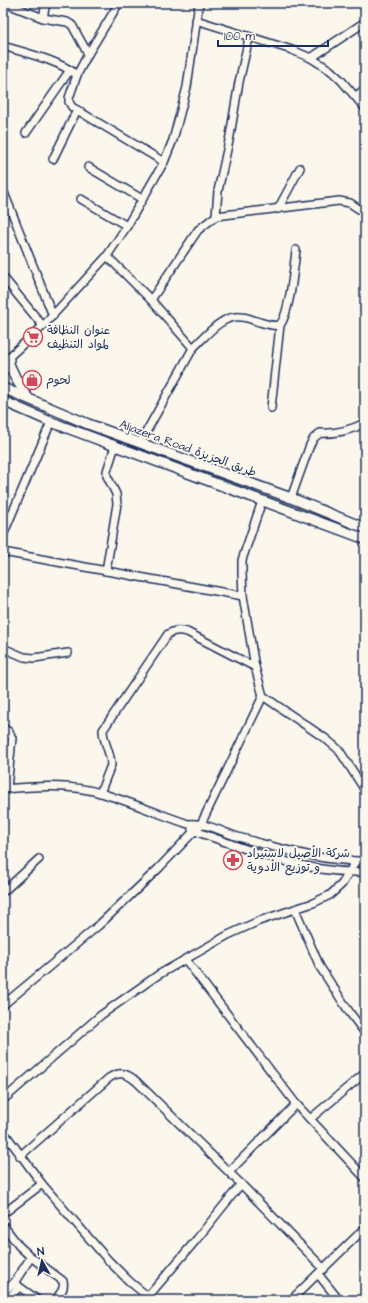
<svg xmlns="http://www.w3.org/2000/svg" width="368" height="1303" font-family="'Architects Daughter','Playpen Sans Arabic',sans-serif">
<style>
.lines{fill:none;stroke-linecap:round;stroke-linejoin:round}
.minor-casing{stroke:#1b2f5e;stroke-width:10}
.major-casing{stroke:#1b2f5e;stroke-width:12}
.minor{stroke:#fbf7ec;stroke-width:7}
.major{stroke:#fbf7ec;stroke-width:9}
.labels{text-anchor:middle;stroke-width:4;stroke-linejoin:round;paint-order:stroke}
.poi-label{font-size:12px;fill:#1b2f5e;stroke:#fbf7ec;text-anchor:start}
.street-label{font-size:12px;fill:#1b2f5e;stroke:#fbf7ec}
</style>
<rect width="100%" height="100%" fill="#fbf7ec"/>
<filter id="ink" filterUnits="userSpaceOnUse"><feTurbulence type="fractalNoise" baseFrequency=".025" numOctaves="2"/><feDisplacementMap in="SourceGraphic" scale="8" xChannelSelector="R" yChannelSelector="G"/><feConvolveMatrix kernelMatrix="1 2 1 2 8 2 1 2 1" color-interpolation-filters="sRGB"/></filter>
<g filter="url(#ink)">
<g class="lines">
<g class="minor-casing">
<g id="minor">
<path d="M 5,3 L 43,18 L 67,22 L 72,25 L 88,54"/>
<path d="M 43,18 L 46,3"/>
<path d="M 196,20 L 292,50 L 311,58 L 330,70 L 341,80 L 365,108"/>
<path d="M 3,46 C 26,53 58,60 77,75 L 69,98 L 69,102 L 72,107 L 164,162"/>
<path d="M 311,58 L 365,22"/>
<path d="M 77,75 L 88,54 L 119,3"/>
<path d="M 356,96 L 365,89"/>
<path d="M 26,133 L 70,70"/>
<path d="M 53,159 L 77,110"/>
<path d="M 88,167 L 142,199"/>
<path d="M 3,190 L 53,316"/>
<path d="M 81,199 L 127,226"/>
<path d="M 278,209 L 300,168"/>
<path d="M 216,216 L 218,191 L 230,136 L 239,82 L 249,38"/>
<path d="M 107,256 L 151,300 L 193,348 L 140,443"/>
<path d="M 3,277 L 43,326"/>
<path d="M 151,300 L 198,230 L 216,216 L 339,201 L 350,203 L 365,213"/>
<path d="M 193,348 C 205,337 222,314 241,317 C 246,317 251,319 256,321 C 264,323 272,327 280,325"/>
<path d="M 3,361 L 10,356 L 43,326 L 107,256 L 127,226 L 164,162 L 173,140 L 187,87 L 199,3"/>
<path d="M 3,372 L 9,364 L 10,360"/>
<path d="M 271,408 L 280,325 C 290,312 294,268 296,250"/>
<path d="M 291,498 L 310,445 L 314,438 L 320,433 C 336,434 351,430 365,423"/>
<path d="M 262,501 L 242,560 L 242,573 L 243,596 L 255,667 L 263,696 L 326,739 L 339,750 L 365,790"/>
<path d="M 3,535 L 51,422"/>
<path d="M 3,552 L 243,596"/>
<path d="M 106,571 L 117,504 L 116,494 L 107,476 L 107,471 L 115,446"/>
<path d="M 3,648 L 24,657 L 34,658 L 68,653"/>
<path d="M 3,728 L 9,732 L 12,738 L 7,789"/>
<path d="M 3,789 C 35,786 70,784 101,793 C 130,802 159,814 188,824 C 205,822 222,832 238,837 C 279,848 322,862 365,861"/>
<path d="M 100,793 L 111,765 C 111,753 103,742 103,730 L 168,634 C 175,630 179,630 187,632 L 255,667"/>
<path d="M 192,829 L 195,831 C 247,850 309,874 365,872"/>
<path d="M 3,892 L 39,859"/>
<path d="M 295,909 L 320,967 L 350,1013 L 365,1033"/>
<path d="M 185,959 L 296,1104 L 365,1178"/>
<path d="M 3,1005 L 99,925 L 158,869 L 201,824 L 263,696"/>
<path d="M 3,1100 L 101,1015 L 158,975 L 228,935 L 259,921 L 313,903 L 330,895 L 342,884 L 355,862"/>
<path d="M 310,1119 L 365,1073"/>
<path d="M 3,1131 L 42,1184 L 108,1260 L 129,1281 L 152,1300"/>
<path d="M 20,1156 L 109,1078 C 120,1071 127,1073 137,1082 L 241,1184 L 324,1269"/>
<path d="M 229,1172 L 296,1104"/>
<path d="M 3,1212 L 8,1210 L 42,1184"/>
<path d="M 3,1225 L 19,1246 L 31,1257 L 63,1281 C 65,1289 60,1294 55,1300"/>
<path d="M 318,1274 L 339,1300"/>
<path d="M 14,1283 L 38,1300"/>
<path d="M 3,1292 L 14,1283 L 31,1257"/>
<path d="M 7,1300 L 19,1287"/>
<path d="M 145,1300 L 197,1239 L 241,1184"/>
<path d="M 291,1300 L 365,1228"/>
</g>
</g>
<g class="major-casing">
<g id="major">
<path d="M 9,364 L 16,379 L 28,398"/>
<path d="M 3,388 L 88,424 L 291,498 L 365,528"/>
<path d="M 3,401 L 51,422 L 365,539"/>
</g>
</g>
<use href="#minor" class="minor"/>
<use href="#major" class="major"/>
</g>
</g>
<defs>
<g id="supermarket-ring" transform="scale(1)"><circle r="9.5" fill="#fbf7ec" stroke="#d1495b" stroke-width="1.5"/><path d="M-6-5.5h2.5l.6 2H6L4.5 2H-2.5L-4.4-4H-6ZM-1.5 3.2a1.3 1.3 0 1 0 .1 0ZM3 3.2a1.3 1.3 0 1 0 .1 0Z" fill="#d1495b"/></g>
<g id="shop-ring" transform="scale(1)"><circle r="9.5" fill="#fbf7ec" stroke="#d1495b" stroke-width="1.5"/><path d="M-5-2.5h2.3a2.7 3.5 0 0 1 5.4 0H5L5.5 6h-11ZM-1.5-2.5h3a1.5 2.3 0 0 0-3 0Z" fill="#d1495b"/></g>
<g id="pharmacy-ring" transform="scale(1)"><circle r="9.5" fill="#fbf7ec" stroke="#d1495b" stroke-width="1.5"/><path d="M-2-6h4v4h4v4h-4v4h-4v-4h-4v-4h4Z" fill="#d1495b"/></g>
</defs>
<g fill-rule="evenodd">
<use href="#supermarket-ring" x="33" y="337"/>
<use href="#shop-ring" x="32" y="380"/>
<use href="#pharmacy-ring" x="233" y="860"/>
</g>
<g class="labels">
<g class="poi-label">
<text x="47" y="334">عنوان النظافة<tspan x="47" dy="14">لمواد التنظيف</tspan></text>
<text x="46" y="384">لحوم</text>
<text x="247" y="857">شركة الأصيل لاستيراد<tspan x="247" dy="14">و توزيع الأدوية</tspan></text>
</g>
<g class="street-label">
<text transform="translate(188 448) rotate(20)" y="4">Aljazera Road طريق الجزيزة</text>
</g>
</g>
<rect width="368" height="1303" fill="none" stroke="#fbf7ec" stroke-width="16"/>
<rect x="8" y="8" width="352" height="1287" fill="none" stroke="#1b2f5e" stroke-width="1.5" filter="url(#ink)"/>
<g transform="translate(42 1261) rotate(352)" stroke="#fbf7ec" stroke-width="3" paint-order="stroke">
<path d="M0-3L7 15L0 10L-7 15Z" fill="#1b2f5e"/>
<text y="-6" font-size="11" font-weight="bold" text-anchor="middle" fill="#1b2f5e">N</text>
</g>
<path d="M218 40v6h110v-6" fill="none" stroke="#1b2f5e" stroke-width="2"/>
<text x="224" y="40" font-size="12" fill="#1b2f5e" stroke="#fbf7ec" stroke-width="3" paint-order="stroke">100 m</text>
</svg>
